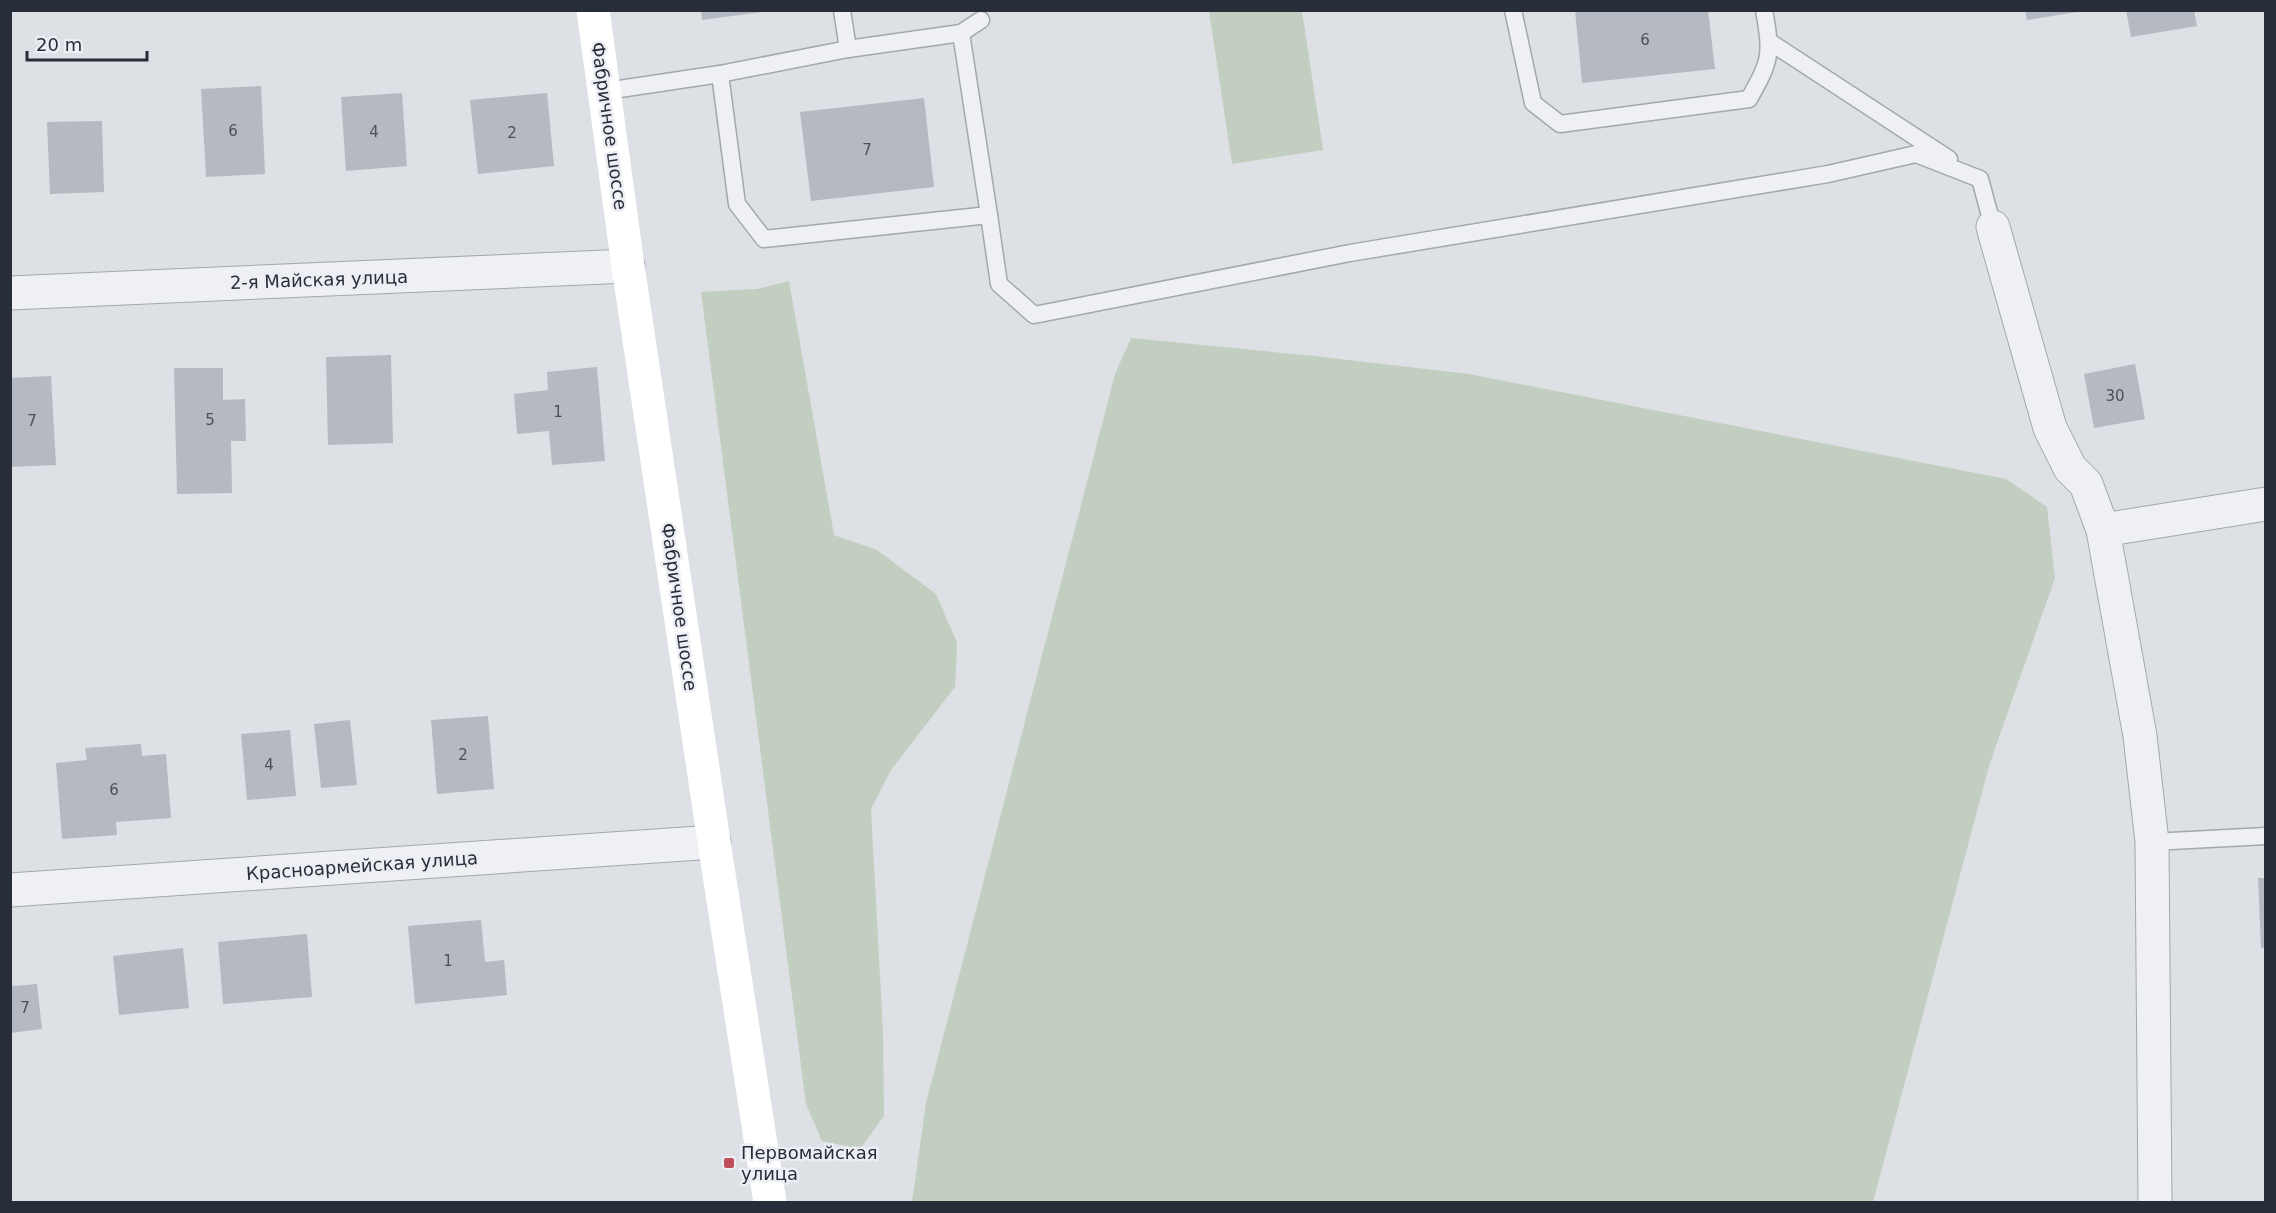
<svg xmlns="http://www.w3.org/2000/svg" width="2276" height="1213" font-family="'DejaVu Sans',sans-serif">
<style>
.green{fill:#c2cebf}
.building{fill:#b5b9c1}
.lines{fill:none;stroke-linecap:round;stroke-linejoin:round}
.lane-casing{stroke:#a3a7ae;stroke-width:19}
.street-casing{stroke:#a3a7ae;stroke-width:35}
.lane{stroke:#eff0f4;stroke-width:16}
.street{stroke:#eff0f4;stroke-width:33}
.secondary{stroke:#fff;stroke-width:33}
.poi-dot{fill:#bd4e5c;stroke:#eceef3;stroke-width:2}
.labels{text-anchor:middle;stroke-width:5;stroke-linejoin:round;paint-order:stroke}
.number-label{font-size:15px;fill:#4b515b}
.street-label{font-size:18px;fill:#282e39;stroke:#eceef3}
.poi-label{font-size:18px;fill:#282e39;stroke:#eceef3;text-anchor:start}
</style>
<rect width="100%" height="100%" fill="#dde0e5"/>
<g class="green">
<path d="M 1209,11 L 1302,11 L 1323,150 L 1232,164 Z"/>
<path d="M 789,281 L 834,535 L 877,550 L 936,594 L 957,643 L 955,687 L 891,770 L 871,809 L 883,1032 L 884,1116 L 860,1149 L 822,1141 L 806,1104 L 701,292 L 757,289 Z"/>
<path d="M 1131,338 L 1314,356 L 1469,374 L 2006,479 L 2047,507 L 2055,578 L 1989,766 L 1873,1202 L 912,1202 L 926,1103 L 1115,374 Z"/>
</g>
<g class="building">
<path d="M 701,10 L 762,10 L 762,12 L 702,20 Z"/>
<path d="M 1575,10 L 1708,10 L 1715,69 L 1582,83 Z"/>
<path d="M 2025,10 L 2077,10 L 2077,12 L 2027,20 Z"/>
<path d="M 2126,10 L 2194,10 L 2197,26 L 2131,37 Z"/>
<path d="M 261,86 L 265,174 L 206,177 L 201,89 Z"/>
<path d="M 402,93 L 407,166 L 346,171 L 341,97 Z"/>
<path d="M 547,93 L 554,166 L 478,174 L 470,100 Z"/>
<path d="M 924,98 L 934,187 L 811,201 L 800,112 Z"/>
<path d="M 102,121 L 104,192 L 50,194 L 47,122 Z"/>
<path d="M 391,355 L 393,443 L 328,445 L 326,357 Z"/>
<path d="M 2135,364 L 2145,419 L 2094,428 L 2084,374 Z"/>
<path d="M 597,367 L 605,461 L 552,465 L 549,431 L 517,434 L 514,394 L 548,390 L 547,372 Z"/>
<path d="M 174,368 L 223,368 L 223,400 L 245,399 L 246,441 L 231,441 L 232,493 L 177,494 Z"/>
<path d="M 51,376 L 56,465 L 10,467 L 10,378 Z"/>
<path d="M 488,716 L 494,789 L 437,794 L 431,720 Z"/>
<path d="M 350,720 L 357,785 L 321,788 L 314,724 Z"/>
<path d="M 290,730 L 296,796 L 247,800 L 241,734 Z"/>
<path d="M 141,744 L 142,756 L 166,754 L 171,818 L 116,822 L 117,835 L 62,839 L 56,763 L 87,760 L 85,748 Z"/>
<path d="M 2258,878 L 2266,878 L 2266,948 L 2261,948 Z"/>
<path d="M 481,920 L 485,962 L 504,960 L 507,995 L 415,1004 L 408,926 Z"/>
<path d="M 307,934 L 312,997 L 223,1004 L 218,942 Z"/>
<path d="M 183,948 L 189,1008 L 119,1015 L 113,956 Z"/>
<path d="M 10,980 L 13,986 L 37,984 L 42,1029 L 10,1033 Z"/>
</g>
<g class="lines">
<g class="lane-casing">
<g id="lane">
<path d="M 842,10 L 848,49 L 961,33 L 981,20"/>
<path d="M 1513,10 L 1533,103 L 1560,124 L 1749,99 C 1771,60 1772,55 1764,10"/>
<path d="M 961,33 L 989,215"/>
<path d="M 1770,42 L 1949,159"/>
<path d="M 720,74 L 737,204 L 764,239 L 989,215 L 999,284 L 1034,315 L 1350,253 L 1828,174 L 1916,154 L 1980,179 L 1993,227"/>
<path d="M 606,91 L 720,74 L 848,49"/>
<path d="M 2152,842 L 2266,836"/>
</g>
</g>
<g class="street-casing">
<g id="street">
<path d="M 1993,227 L 2050,428 L 2070,468 L 2086,484 L 2103,530 L 2140,736 L 2152,842 L 2155,1202"/>
<path d="M 10,293 L 628,266"/>
<path d="M 2103,530 L 2266,504"/>
<path d="M 10,890 L 714,842"/>
</g>
</g>
<use href="#lane" class="lane"/>
<use href="#street" class="street"/>
<path class="secondary" d="M 593,10 L 628,266 L 714,842 L 770,1202"/>
</g>
<rect class="poi-dot" x="723" y="1157" width="12" height="12" rx="3"/>
<g class="labels">
<g class="number-label">
<text x="1645" y="45">6</text>
<text x="233" y="136">6</text>
<text x="374" y="137">4</text>
<text x="512" y="138">2</text>
<text x="867" y="155">7</text>
<text x="2115" y="401">30</text>
<text x="558" y="417">1</text>
<text x="210" y="425">5</text>
<text x="32" y="426">7</text>
<text x="463" y="760">2</text>
<text x="269" y="770">4</text>
<text x="114" y="795">6</text>
<text x="448" y="966">1</text>
<text x="25" y="1013">7</text>
</g>
<g class="street-label">
<text transform="translate(609 126) rotate(82)" y="6">Фабричное шоссе</text>
<text transform="translate(319 280) rotate(-2)" y="6">2-я Майская улица</text>
<text transform="translate(679 607) rotate(82)" y="6">Фабричное шоссе</text>
<text transform="translate(362 866) rotate(-4)" y="6">Красноармейская улица</text>
</g>
<g class="poi-label">
<text x="741" y="1159">Первомайская<tspan x="741" dy="21">улица</tspan></text>
</g>
</g>
<rect width="2276" height="1213" fill="none" stroke="#282e39" stroke-width="24"/>
<path d="M27 51v9h120v-9" fill="none" stroke="#282e39" stroke-width="3"/>
<text x="36" y="51" font-size="18" fill="#282e39" stroke="#eceef3" stroke-width="4.5" paint-order="stroke">20 m</text>
</svg>
